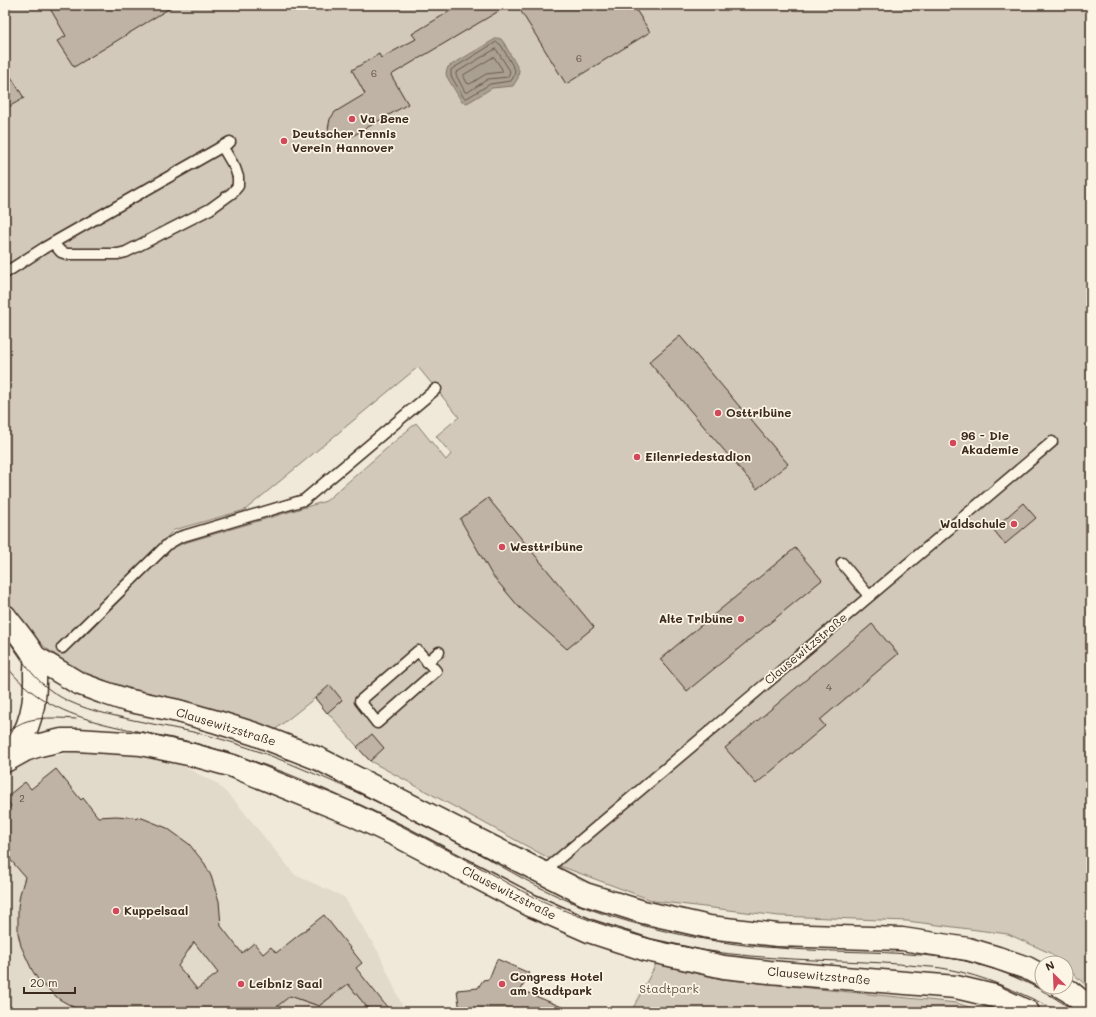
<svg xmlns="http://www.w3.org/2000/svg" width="1096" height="1017" font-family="Mali,sans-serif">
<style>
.built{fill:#e1d9c9}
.green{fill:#d2c9ba;stroke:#867a6c;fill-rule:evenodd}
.water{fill:#aaa091;stroke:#7e7163}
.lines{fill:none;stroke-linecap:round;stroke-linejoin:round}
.shore{stroke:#67594c;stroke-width:1}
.building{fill:#beb3a4;stroke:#3b2a1e;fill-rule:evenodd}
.service-casing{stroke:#3b2a1e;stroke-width:13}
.tertiary-casing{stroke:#3b2a1e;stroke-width:25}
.service{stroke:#fcf5e5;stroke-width:10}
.tertiary{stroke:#fcf5e5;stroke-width:22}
.tram{stroke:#3b2a1e;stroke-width:1}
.poi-dot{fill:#d1495b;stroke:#fcf5e5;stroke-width:1.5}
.labels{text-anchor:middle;stroke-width:3.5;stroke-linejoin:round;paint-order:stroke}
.number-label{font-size:10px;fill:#5c4c40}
.poi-label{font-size:12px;font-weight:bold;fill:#3b2a1e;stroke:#fcf5e5;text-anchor:start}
.street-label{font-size:12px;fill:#3b2a1e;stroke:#fcf5e5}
.park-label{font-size:12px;fill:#615245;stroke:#fcf5e5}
</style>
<rect width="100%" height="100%" fill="#f0e9d9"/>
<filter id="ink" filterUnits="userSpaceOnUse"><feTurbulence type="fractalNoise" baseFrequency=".025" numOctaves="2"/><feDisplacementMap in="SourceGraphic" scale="8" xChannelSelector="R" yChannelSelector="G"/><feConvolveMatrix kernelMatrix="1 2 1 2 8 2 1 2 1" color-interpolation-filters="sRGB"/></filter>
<g filter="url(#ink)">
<path class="built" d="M 81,750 L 141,754 L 167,759 L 187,768 L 216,783 L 235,801 L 295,875 L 344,897 L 379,953 L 405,1012 L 5,1012 L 5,777 L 20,764 Z"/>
<g class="green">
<path d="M 5,5 L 1091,5 L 1091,990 L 1066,967 L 1066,963 L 1061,963 L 1050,953 L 1008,934 L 907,921 L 779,916 L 654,901 L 560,866 L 545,856 L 370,761 L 315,698 L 272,732 L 81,673 L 46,648 L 32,634 L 5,599 ZM 418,367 L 459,417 L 436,436 L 451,454 L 446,460 L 416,423 L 326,501 L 184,543 L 171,549 L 77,643 L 67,637 L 174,530 L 245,510 Z"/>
<path d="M 656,964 L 721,979 L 957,1003 L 984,1012 L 631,1012 Z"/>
<path d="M 343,978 L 371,1012 L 270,1012 L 292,993 L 296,998 L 319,1006 L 338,991 Z"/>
</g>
<path class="water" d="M 497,38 L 501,39 L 504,43 L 519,70 L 518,78 L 513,86 L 492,88 L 469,102 L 466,103 L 462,102 L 447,77 L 446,73 L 448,67 Z"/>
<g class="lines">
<g class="shore">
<path d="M 497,42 L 501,45 L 515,70 L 514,76 L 511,81 L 490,84 L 467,98 L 464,98 L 451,76 L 451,70 Z"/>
<path d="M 496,49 L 510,71 L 508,77 L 488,79 L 468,92 L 465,92 L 456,75 L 456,73 Z"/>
<path d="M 494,57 L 502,69 L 502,72 L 486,74 L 470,84 L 467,83 L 464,77 L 464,75 Z"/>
</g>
</g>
<g class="building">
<path d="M 48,5 L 175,5 L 74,67 L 57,41 L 66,36 Z"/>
<path d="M 460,5 L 509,5 L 391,75 L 408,104 L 349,138 L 339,138 L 332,135 L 328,129 L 330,119 L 335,112 L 365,94 L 352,70 L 379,54 L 381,58 L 416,39 L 412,34 Z"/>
<path d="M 517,5 L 633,5 L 650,32 L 566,84 Z"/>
<path d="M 5,67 L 24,98 L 5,109 Z"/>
<path d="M 680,336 L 788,464 L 757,489 L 649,362 Z"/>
<path d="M 488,498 L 594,627 L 567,649 L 519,607 L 492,575 L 460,519 Z"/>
<path d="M 1023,503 L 1036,518 L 1005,544 L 993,529 Z"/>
<path d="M 795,548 L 822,580 L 687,691 L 660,659 Z"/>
<path d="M 872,624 L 898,654 L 820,720 L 825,726 L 756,784 L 725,748 Z"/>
<path d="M 330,685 L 342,700 L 327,713 L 315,698 Z"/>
<path d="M 372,734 L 384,748 L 370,761 L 357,747 Z"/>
<path d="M 56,769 L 81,800 L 83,798 L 98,817 L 116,816 L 142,818 L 167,828 L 189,844 L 205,864 L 211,876 L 219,901 L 221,926 L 242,953 L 254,943 L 263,954 L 271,947 L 276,953 L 324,915 L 362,963 L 356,968 L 391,1012 L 371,1012 L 348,984 L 319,1006 L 290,996 L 270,1012 L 82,1012 L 59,999 L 39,981 L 32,970 L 21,946 L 18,933 L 18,907 L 20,894 L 25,877 L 9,858 L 11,856 L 5,848 L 5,811 L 11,806 L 5,798 L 25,782 L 31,789 ZM 194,942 L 218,973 L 197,989 L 178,966 Z"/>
<path d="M 497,959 L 529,973 L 521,990 L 574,1012 L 460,1012 L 457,990 L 478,988 L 483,980 L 489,979 Z"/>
</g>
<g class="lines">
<g class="service-casing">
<g id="service">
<path d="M 53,243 L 61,252 L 67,254 L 118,254 L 126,252 L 210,209 L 232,193 L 238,186 L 238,177 L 235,168 L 222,146"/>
<path d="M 5,273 L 44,248 L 230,142"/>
<path d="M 842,563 L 869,596"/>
<path d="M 62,648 L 168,544 L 180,537 L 304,500 L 436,389"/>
<path d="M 418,651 L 436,671 L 377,723 L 360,701 Z"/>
<path d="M 427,662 L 439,652"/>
<path d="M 542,873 L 1052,442"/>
</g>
</g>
<g class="tertiary-casing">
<g id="tertiary">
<path d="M 5,616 C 13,627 28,644 34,656 C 36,660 35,669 35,674 C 36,705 29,737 5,759"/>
<path d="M 35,657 L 78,683 L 102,692 L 126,700 L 178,711 L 217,722 L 255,734 L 319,759 L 585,894 L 643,912 L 709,927 L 777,935 L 902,939 L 968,949 L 998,958 L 1027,968 L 1042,976"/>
<path d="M 5,761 L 25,750 L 40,745 L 62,740 L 77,740 L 141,744 L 193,755 L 233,766 L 354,815 L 400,837 L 530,905 L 589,931 L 647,950 L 724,967 L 769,972 L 956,987 L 994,996 L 1028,1012"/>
<path d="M 1062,987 L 1069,991 L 1091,1009"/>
</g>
</g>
<use href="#service" class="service"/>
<use href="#tertiary" class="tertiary"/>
<g class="tram">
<path d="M 5,635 C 24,663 36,685 68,701 C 81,707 94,711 107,714 C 135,721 164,726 193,732 C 230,740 268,754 303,769 C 357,791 409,817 461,844 C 495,862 528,883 564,899 C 597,913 634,924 669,932 C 705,940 742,946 779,948 C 835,953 892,950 948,958 C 991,964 1040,985 1075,1012"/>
<path d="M 5,664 C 51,728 133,726 202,745 C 291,769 374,811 455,854 C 478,866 501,880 524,892 C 567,914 615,930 662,942 C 720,956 781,959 840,961 C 867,962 893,963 919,966 C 928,967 938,967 947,969 C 985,976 1018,992 1052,1008 L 1057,1012"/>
<path d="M 5,733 C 13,728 21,722 31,720 C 45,717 61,718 76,719"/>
</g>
</g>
</g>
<g class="poi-dot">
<circle cx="352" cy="119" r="4"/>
<circle cx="284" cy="141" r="4"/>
<circle cx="718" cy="413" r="4"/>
<circle cx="953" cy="443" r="4"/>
<circle cx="637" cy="457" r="4"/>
<circle cx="1014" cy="524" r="4"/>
<circle cx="502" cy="547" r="4"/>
<circle cx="741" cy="619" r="4"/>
<circle cx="116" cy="911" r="4"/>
<circle cx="241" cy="984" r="4"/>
<circle cx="502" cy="984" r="4"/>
</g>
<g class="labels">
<g class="number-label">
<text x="579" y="62">6</text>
<text x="374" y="77">6</text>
<text x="829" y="691">4</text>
<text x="22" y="802">2</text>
</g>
<g class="poi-label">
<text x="360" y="123">Va Bene</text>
<text x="292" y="138">Deutscher Tennis<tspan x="292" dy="14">Verein Hannover</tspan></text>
<text x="726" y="417">Osttribüne</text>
<text x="961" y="440">96 - Die<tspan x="961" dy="14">Akademie</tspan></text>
<text x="645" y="461">Eilenriedestadion</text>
<text x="1006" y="528" text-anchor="end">Waldschule</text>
<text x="510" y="551">Westtribüne</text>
<text x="733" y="623" text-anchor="end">Alte Tribüne</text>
<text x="124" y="915">Kuppelsaal</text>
<text x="510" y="981">Congress Hotel<tspan x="510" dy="14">am Stadtpark</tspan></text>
<text x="249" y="988">Leibniz Saal</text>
</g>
<g class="street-label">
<text transform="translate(806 649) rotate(-40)" y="4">Clausewitzstraße</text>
<text transform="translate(226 727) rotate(17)" y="4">Clausewitzstraße</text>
<text transform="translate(509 893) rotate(27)" y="4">Clausewitzstraße</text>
<text transform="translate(819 976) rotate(5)" y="4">Clausewitzstraße</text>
</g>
<g class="park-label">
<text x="669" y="993">Stadtpark</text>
</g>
</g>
<rect width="1096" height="1017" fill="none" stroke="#fcf5e5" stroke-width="20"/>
<rect x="10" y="10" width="1076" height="997" fill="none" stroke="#3b2a1e" stroke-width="1.5" filter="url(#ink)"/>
<g transform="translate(1054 975) rotate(336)"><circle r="19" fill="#fcf5e5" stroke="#afa495"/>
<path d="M0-3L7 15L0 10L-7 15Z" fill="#d1495b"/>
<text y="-6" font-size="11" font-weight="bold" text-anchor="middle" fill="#3b2a1e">N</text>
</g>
<path d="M24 987v6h51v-6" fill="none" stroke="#3b2a1e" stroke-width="2"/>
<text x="30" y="987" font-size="12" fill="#3b2a1e" stroke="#fcf5e5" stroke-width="3" paint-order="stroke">20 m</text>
</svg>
